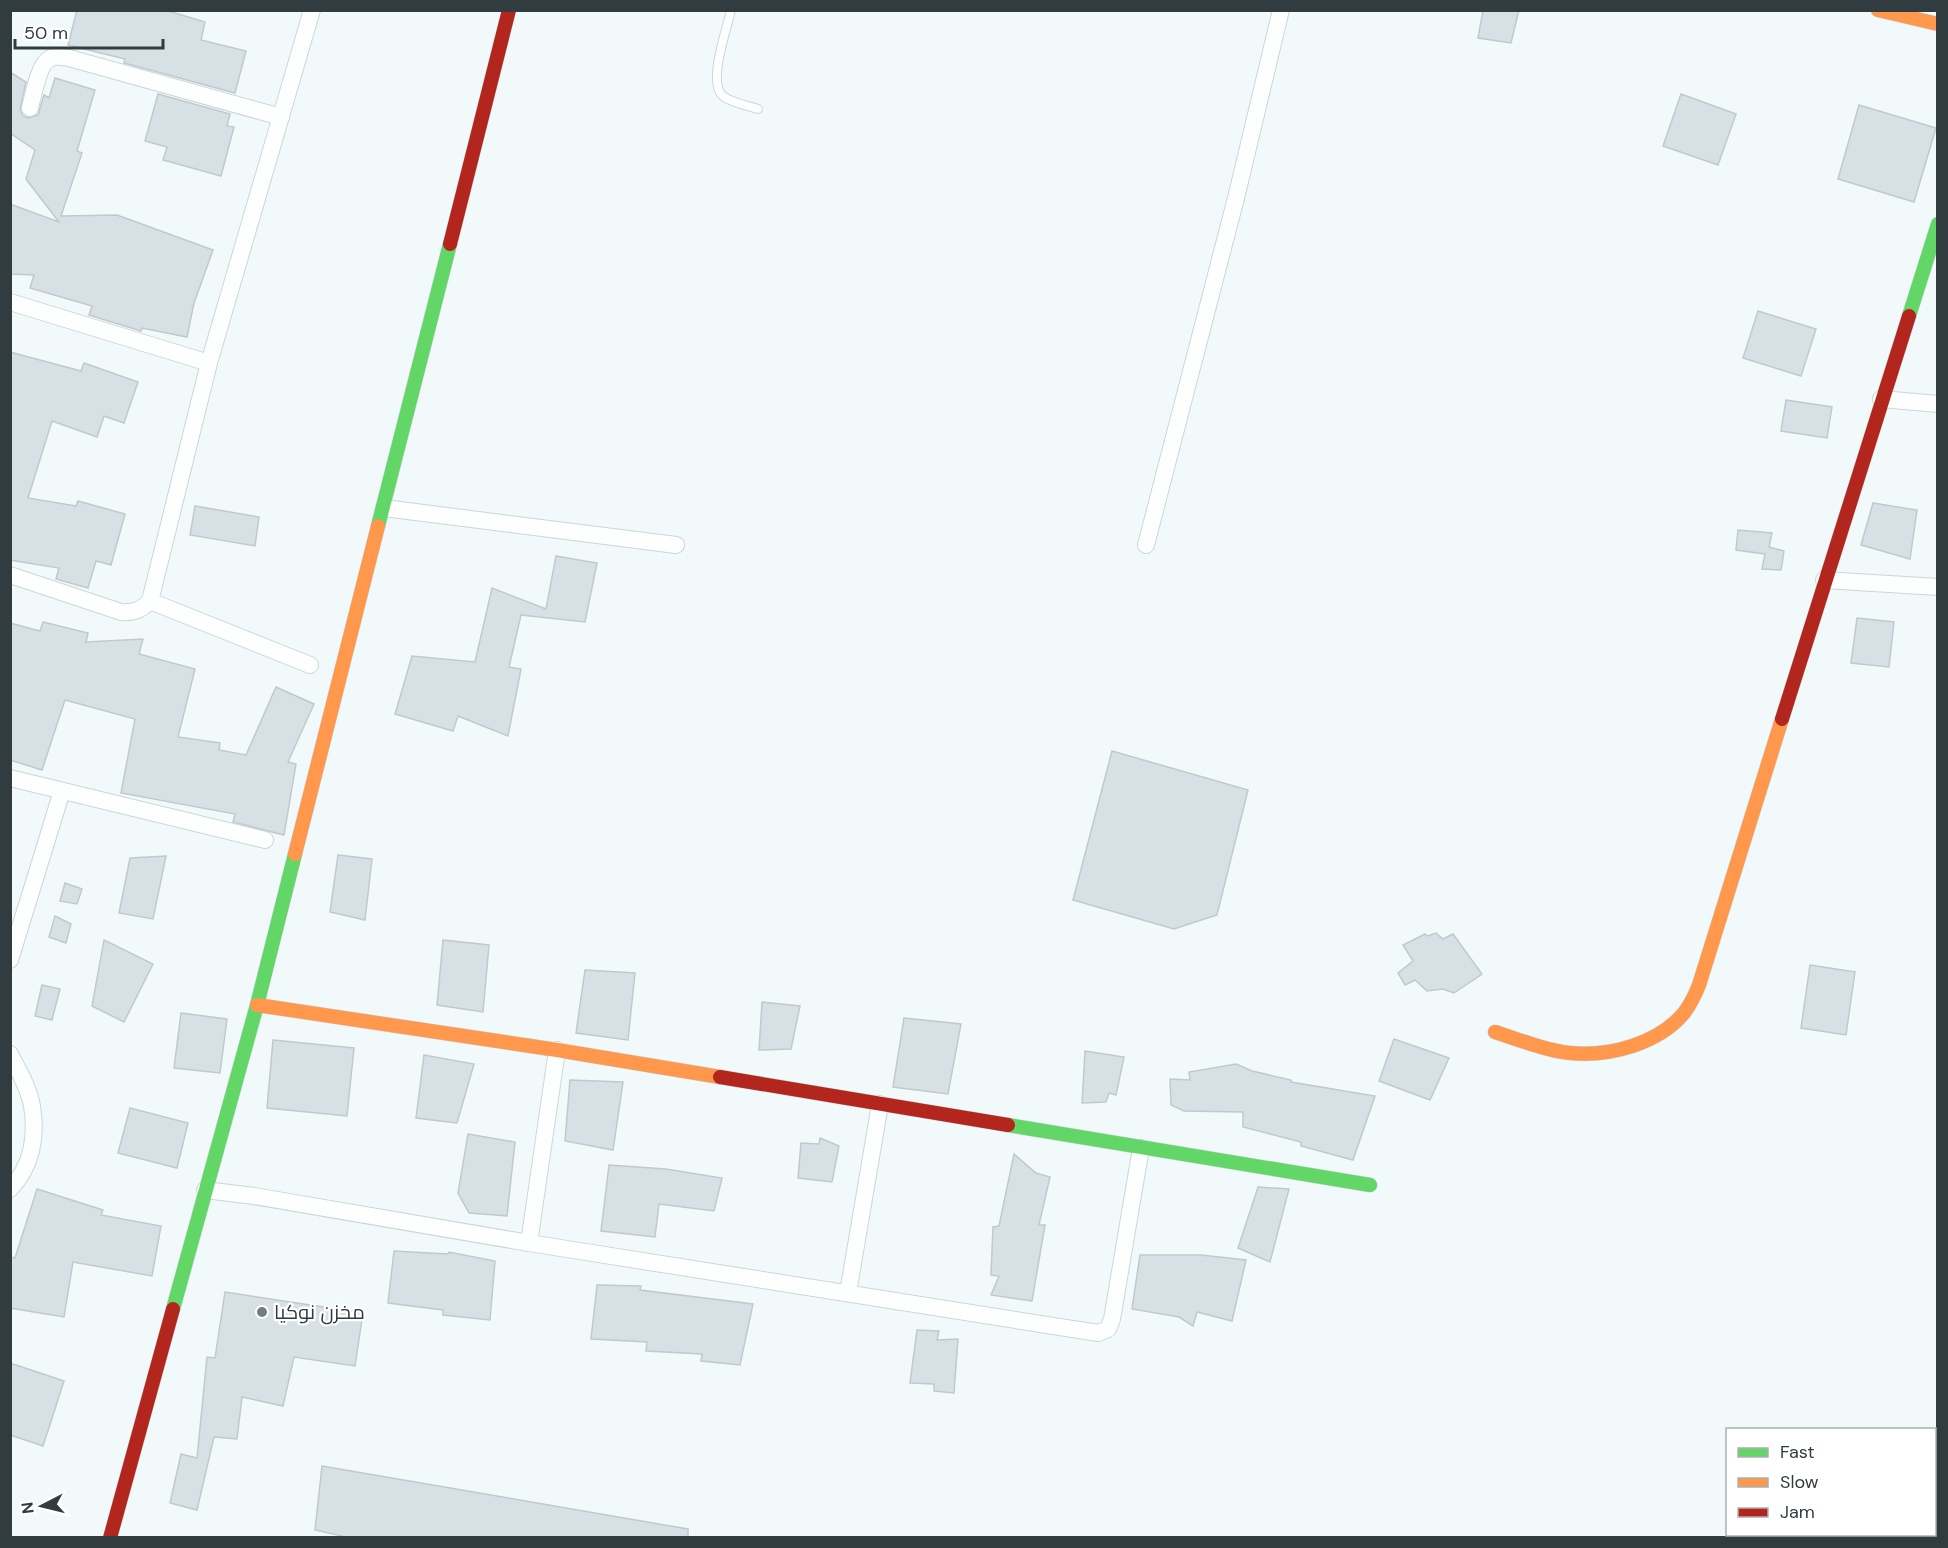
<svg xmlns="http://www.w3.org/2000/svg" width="1948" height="1548" font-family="'DM Sans',Cairo,sans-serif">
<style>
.building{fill:#d7e0e4;stroke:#c2c9cc;stroke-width:1.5}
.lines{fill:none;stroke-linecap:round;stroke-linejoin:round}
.lane-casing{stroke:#ccd6d8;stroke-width:10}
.street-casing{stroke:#ccd6d8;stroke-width:18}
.fast-casing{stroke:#ccd6d8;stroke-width:15}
.slow-casing{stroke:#ccd6d8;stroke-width:15}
.jam-casing{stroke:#ccd6d8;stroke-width:15}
.lane{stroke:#fdfefe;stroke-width:8}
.street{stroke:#fdfefe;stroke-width:16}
.fast{stroke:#63d668;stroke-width:14}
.slow{stroke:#ff974d;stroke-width:14}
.jam{stroke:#b3261e;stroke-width:14}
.poi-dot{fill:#747e81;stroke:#fff;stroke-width:2}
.labels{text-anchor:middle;stroke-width:4.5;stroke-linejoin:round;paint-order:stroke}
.poi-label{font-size:20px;fill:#303c40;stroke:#fff;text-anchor:start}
</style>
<rect width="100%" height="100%" fill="#f2f9fa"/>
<g class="building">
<path d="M 77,10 L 165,10 L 205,22 L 201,40 L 246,51 L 235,93 L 124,63 L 125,59 L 68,45 Z"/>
<path d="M 1483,10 L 1519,10 L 1511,43 L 1478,38 Z"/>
<path d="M 10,72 L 26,82 L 20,110 L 23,116 L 28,118 L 38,115 L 44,95 L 49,98 L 55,78 L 95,90 L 77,151 L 82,153 L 61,216 L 117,215 L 213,250 L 194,303 L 187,337 L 142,328 L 141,331 L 89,315 L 92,306 L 30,288 L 34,275 L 10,274 L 10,204 L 59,222 L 26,179 L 35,150 L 10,133 Z"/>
<path d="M 158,94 L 230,114 L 227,126 L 234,127 L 221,176 L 163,160 L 167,147 L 145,141 Z"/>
<path d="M 1681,94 L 1736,114 L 1718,165 L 1663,146 Z"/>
<path d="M 1859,105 L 1936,128 L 1914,202 L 1838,179 Z"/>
<path d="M 1758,311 L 1816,329 L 1801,376 L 1743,358 Z"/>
<path d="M 10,352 L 81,371 L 84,363 L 138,382 L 124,423 L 104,416 L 97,437 L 52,421 L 28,498 L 76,506 L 78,501 L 125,514 L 111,565 L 96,561 L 88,588 L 56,579 L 59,568 L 10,560 Z"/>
<path d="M 1786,400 L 1832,407 L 1827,438 L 1781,431 Z"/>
<path d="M 1873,503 L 1917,510 L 1910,559 L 1861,545 Z"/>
<path d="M 195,506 L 259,517 L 255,546 L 190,535 Z"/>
<path d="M 1738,530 L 1772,533 L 1769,547 L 1784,551 L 1781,570 L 1762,569 L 1765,554 L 1736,550 Z"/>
<path d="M 556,556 L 597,563 L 585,622 L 521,615 L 509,667 L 521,669 L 508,736 L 458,716 L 453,731 L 395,714 L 412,656 L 475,662 L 492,588 L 546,609 Z"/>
<path d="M 1857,618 L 1894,622 L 1889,667 L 1851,663 Z"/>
<path d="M 43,622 L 88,633 L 86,642 L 143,639 L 139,654 L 195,669 L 178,737 L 220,743 L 219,750 L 246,755 L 276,687 L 314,704 L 288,762 L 296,764 L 284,835 L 233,822 L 235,814 L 121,793 L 135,719 L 65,700 L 42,770 L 10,760 L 10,623 L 40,631 Z"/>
<path d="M 1112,751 L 1248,790 L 1217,915 L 1174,929 L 1073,900 Z"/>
<path d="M 338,855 L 372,859 L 365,920 L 330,912 Z"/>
<path d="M 166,856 L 153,919 L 119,913 L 130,858 Z"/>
<path d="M 65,883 L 82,889 L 77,904 L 60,901 Z"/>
<path d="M 55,916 L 71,924 L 66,943 L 49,937 Z"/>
<path d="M 1436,933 L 1443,939 L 1453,934 L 1482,974 L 1454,993 L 1443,989 L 1427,991 L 1415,980 L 1405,985 L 1398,973 L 1413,961 L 1403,945 L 1425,934 L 1427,936 Z"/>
<path d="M 104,940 L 153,964 L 124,1022 L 92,1006 Z"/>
<path d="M 443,940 L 489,945 L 483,1012 L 437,1005 Z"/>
<path d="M 1810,965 L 1855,972 L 1846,1035 L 1801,1028 Z"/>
<path d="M 585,970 L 635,973 L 628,1040 L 576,1033 Z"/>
<path d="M 42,985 L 60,989 L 52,1020 L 35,1016 Z"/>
<path d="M 762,1002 L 800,1006 L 791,1049 L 759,1050 Z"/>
<path d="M 181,1013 L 227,1019 L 220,1073 L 174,1068 Z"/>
<path d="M 904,1018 L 961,1024 L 948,1094 L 893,1087 Z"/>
<path d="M 1394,1039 L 1449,1058 L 1430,1100 L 1379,1081 Z"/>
<path d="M 273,1040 L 354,1048 L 347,1116 L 267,1108 Z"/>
<path d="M 1085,1051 L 1124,1057 L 1116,1095 L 1109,1093 L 1106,1102 L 1082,1103 Z"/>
<path d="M 424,1055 L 474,1064 L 457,1123 L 416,1118 Z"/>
<path d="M 1236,1064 L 1252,1071 L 1291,1080 L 1291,1082 L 1375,1096 L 1353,1160 L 1301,1146 L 1301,1142 L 1243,1127 L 1243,1112 L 1184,1111 L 1171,1105 L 1170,1079 L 1190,1080 L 1189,1072 Z"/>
<path d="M 570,1080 L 623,1082 L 613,1150 L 565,1141 Z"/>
<path d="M 130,1108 L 188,1123 L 177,1168 L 118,1153 Z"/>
<path d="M 468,1134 L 515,1142 L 507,1216 L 469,1213 L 458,1193 Z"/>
<path d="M 820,1138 L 839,1146 L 832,1182 L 798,1178 L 801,1143 L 819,1144 Z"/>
<path d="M 1014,1154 L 1036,1173 L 1050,1177 L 1039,1225 L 1045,1225 L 1032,1301 L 991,1295 L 999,1276 L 991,1275 L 993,1227 L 999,1226 Z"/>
<path d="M 609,1165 L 666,1169 L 722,1178 L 714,1211 L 659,1204 L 655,1237 L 601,1231 Z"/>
<path d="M 1258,1187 L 1289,1189 L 1270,1262 L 1238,1248 Z"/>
<path d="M 37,1189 L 103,1210 L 101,1215 L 161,1226 L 152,1276 L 73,1262 L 64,1317 L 10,1308 L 10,1257 L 15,1258 Z"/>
<path d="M 394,1251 L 448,1254 L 449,1252 L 495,1261 L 490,1320 L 443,1315 L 443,1310 L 388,1303 Z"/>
<path d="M 1140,1255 L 1201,1255 L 1246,1260 L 1232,1321 L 1197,1312 L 1193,1326 L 1179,1317 L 1132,1309 Z"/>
<path d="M 597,1285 L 641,1286 L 640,1290 L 753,1304 L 740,1365 L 701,1361 L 702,1354 L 646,1351 L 647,1342 L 591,1339 Z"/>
<path d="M 225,1292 L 363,1313 L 355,1366 L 294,1357 L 283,1406 L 242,1397 L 237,1439 L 214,1437 L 197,1510 L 170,1503 L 181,1454 L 197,1458 L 207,1357 L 215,1358 Z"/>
<path d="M 917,1330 L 939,1331 L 937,1340 L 958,1339 L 954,1393 L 934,1391 L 934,1384 L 910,1383 Z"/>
<path d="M 10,1363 L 64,1381 L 43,1446 L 10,1435 Z"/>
<path d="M 322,1466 L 688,1529 L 688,1538 L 351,1538 L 315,1530 Z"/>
</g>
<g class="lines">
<g class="lane-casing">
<path id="lane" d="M 731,10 C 727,29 707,83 723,96 C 731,103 747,105 758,109"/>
</g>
<g class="street-casing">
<g id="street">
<path d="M 30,108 C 33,96 39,64 49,59 C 55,55 63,57 69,58 L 281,117"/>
<path d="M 10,302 L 209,363"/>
<path d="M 1881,399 L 1938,404"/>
<path d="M 384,508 L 676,545"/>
<path d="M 1146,545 L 1236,198 L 1281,10"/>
<path d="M 10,575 L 121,612 C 134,613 141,610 150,601 L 209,363 L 312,10"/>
<path d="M 1824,580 L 1938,587"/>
<path d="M 150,601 L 310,665"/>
<path d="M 10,778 L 265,840"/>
<path d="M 10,960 L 62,791"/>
<path d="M 10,1054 C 18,1070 29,1088 32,1106 C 37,1136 32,1167 10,1189"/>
<path d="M 205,1190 L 254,1196 L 529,1243 L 1098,1333 L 1108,1329 L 1112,1319 L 1141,1148"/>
<path d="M 529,1243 L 557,1050"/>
<path d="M 848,1293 L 880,1104"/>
</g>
</g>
<g class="fast-casing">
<g id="fast">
<path d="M 1909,316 L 1938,224"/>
<path d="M 378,526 L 450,244"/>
<path d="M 1008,1125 L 1370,1185"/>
<path d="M 173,1309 L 257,1005 L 295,854"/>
</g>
</g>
<g class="slow-casing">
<g id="slow">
<path d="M 1878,10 L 1938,24"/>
<path d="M 295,854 L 378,526"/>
<path d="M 257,1005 L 557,1050 L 720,1077"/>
<path d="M 1495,1032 C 1520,1040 1544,1050 1570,1053 C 1609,1057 1658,1044 1684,1013 C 1690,1005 1695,995 1699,985 L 1782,719"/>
</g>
</g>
<g class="jam-casing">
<g id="jam">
<path d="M 450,244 L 509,10"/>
<path d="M 1782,719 L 1909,316"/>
<path d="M 720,1077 L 1008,1125"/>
<path d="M 110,1538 L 173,1309"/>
</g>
</g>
<use href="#lane" class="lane"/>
<use href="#street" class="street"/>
<use href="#fast" class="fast"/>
<use href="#slow" class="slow"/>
<use href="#jam" class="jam"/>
</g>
<circle class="poi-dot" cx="262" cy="1312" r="6"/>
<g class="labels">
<g class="poi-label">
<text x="274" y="1319">مخزن نوكيا</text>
</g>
</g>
<rect width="1948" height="1548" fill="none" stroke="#303c40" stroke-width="24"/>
<rect x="1726" y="1428" width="210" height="108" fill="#ffffff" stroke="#acb1b3" stroke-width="1.5"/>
<rect x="1738" y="1448" width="30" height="9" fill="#63d668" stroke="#acb1b3" stroke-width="1.5"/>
<text x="1780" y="1458" font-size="18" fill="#303c40">Fast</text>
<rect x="1738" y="1478" width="30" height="9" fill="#ff974d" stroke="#acb1b3" stroke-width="1.5"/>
<text x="1780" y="1488" font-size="18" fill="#303c40">Slow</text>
<rect x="1738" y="1508" width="30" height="9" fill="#b3261e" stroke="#acb1b3" stroke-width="1.5"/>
<text x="1780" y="1518" font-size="18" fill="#303c40">Jam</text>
<g transform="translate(42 1506) rotate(263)" stroke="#ffffff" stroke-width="4.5" paint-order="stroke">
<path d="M0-4.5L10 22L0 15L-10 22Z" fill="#303c40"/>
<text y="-9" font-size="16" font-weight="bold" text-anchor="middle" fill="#303c40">N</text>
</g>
<path d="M15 39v9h148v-9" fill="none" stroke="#303c40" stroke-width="3"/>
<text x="24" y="39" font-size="18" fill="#303c40" stroke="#ffffff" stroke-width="4.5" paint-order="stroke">50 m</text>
</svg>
